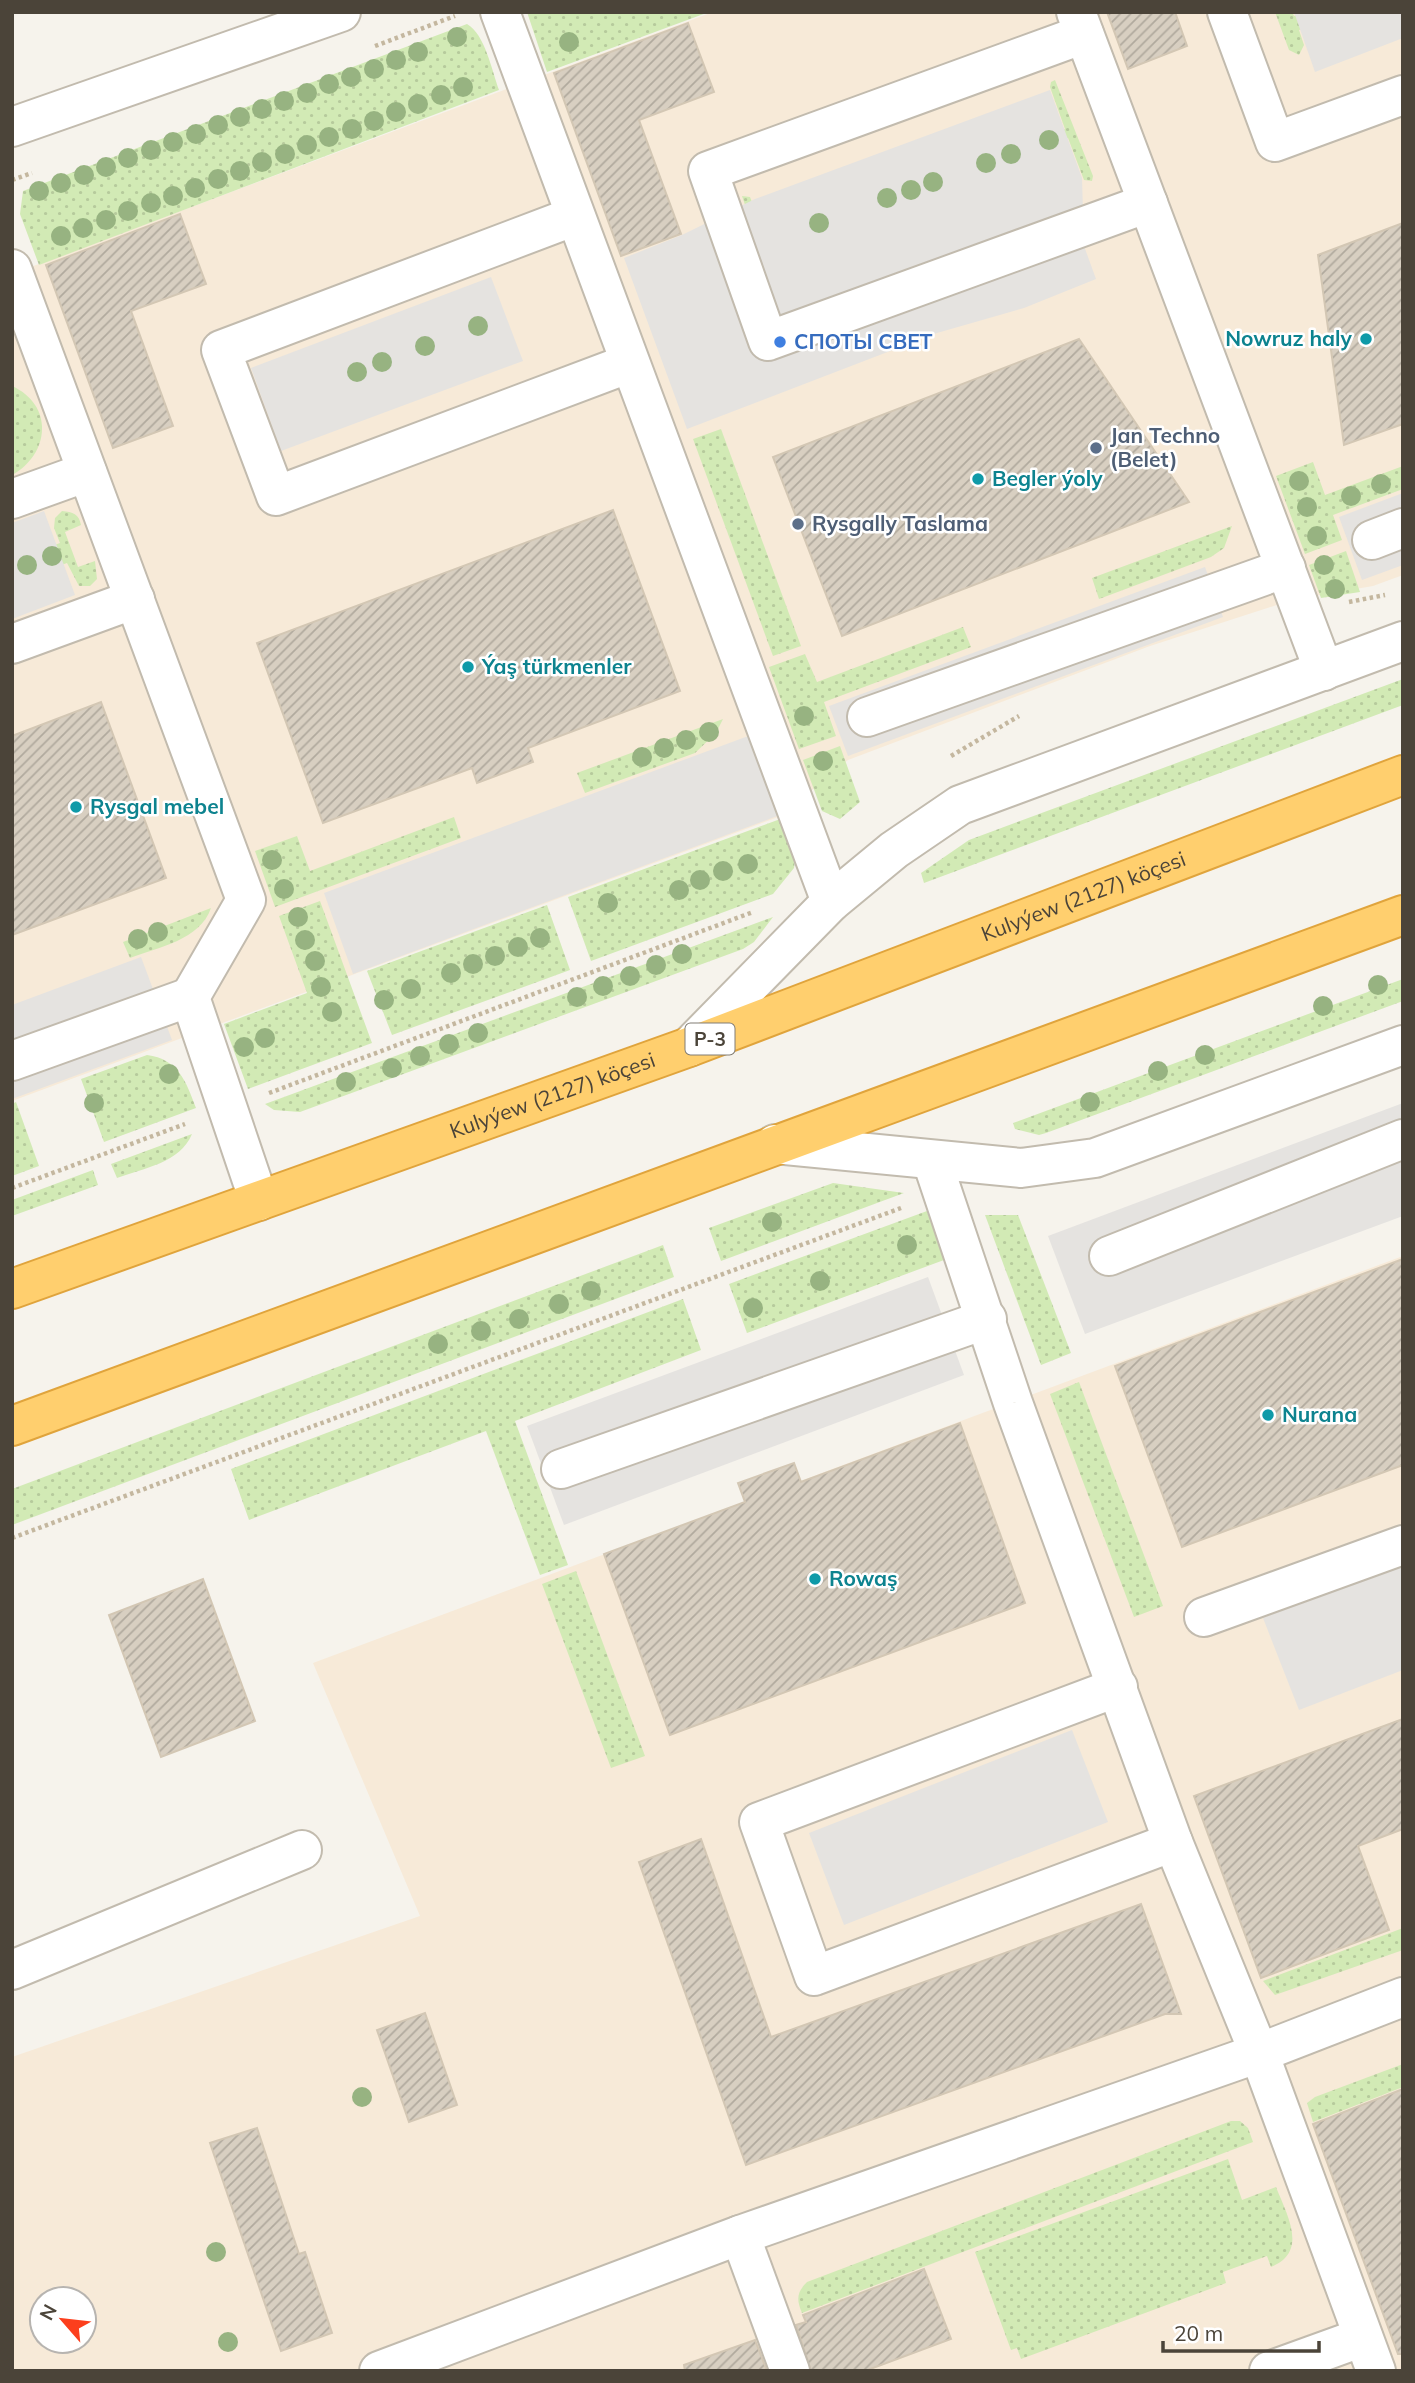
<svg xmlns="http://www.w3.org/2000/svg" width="1415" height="2383" font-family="Mulish,sans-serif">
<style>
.commercial{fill:#f7ead8;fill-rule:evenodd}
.grass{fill:url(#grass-dots)}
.parking{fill:#e5e3e0}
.building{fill:url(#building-hatch);stroke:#d3c7b4;stroke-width:2}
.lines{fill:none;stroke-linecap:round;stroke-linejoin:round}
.minor-casing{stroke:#c2bbae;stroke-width:42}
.highway-casing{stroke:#e0a43c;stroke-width:42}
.path{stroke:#c4b79f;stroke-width:4.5;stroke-dasharray:3.5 3.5;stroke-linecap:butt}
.minor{stroke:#fff;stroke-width:38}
.highway{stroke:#ffcf6e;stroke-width:38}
.tree{fill:#97b381}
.culture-dot{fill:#0f9aa8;stroke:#fff;stroke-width:2.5}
.shop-dot{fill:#3f7fe0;stroke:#fff;stroke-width:2.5}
.service-dot{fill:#5c6f8a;stroke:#fff;stroke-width:2.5}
.labels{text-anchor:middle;stroke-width:5;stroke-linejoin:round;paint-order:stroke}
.shield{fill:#fff;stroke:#817c74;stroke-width:2}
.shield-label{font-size:19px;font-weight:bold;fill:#4b4439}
.culture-label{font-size:21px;font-weight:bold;fill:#0d838f;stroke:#fff;text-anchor:start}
.shop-label{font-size:21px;font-weight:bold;fill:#366cbe;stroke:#fff;text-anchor:start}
.service-label{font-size:21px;font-weight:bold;fill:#4e5e75;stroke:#fff;text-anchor:start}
.street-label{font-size:21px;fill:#4b4439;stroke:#fff}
</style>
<defs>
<pattern id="grass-dots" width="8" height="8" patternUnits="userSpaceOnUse" patternTransform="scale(1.75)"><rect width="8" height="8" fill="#d2eab5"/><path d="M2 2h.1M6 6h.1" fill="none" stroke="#b6ca9c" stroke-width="1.8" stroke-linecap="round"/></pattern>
<pattern id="building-hatch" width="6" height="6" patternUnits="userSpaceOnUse" patternTransform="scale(1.75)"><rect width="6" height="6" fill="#d8cfc1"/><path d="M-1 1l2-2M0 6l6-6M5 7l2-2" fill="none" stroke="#b1aa9e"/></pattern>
</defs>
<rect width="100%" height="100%" fill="#f6f3ec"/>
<g class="commercial">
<path d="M 713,12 L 1403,12 L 1403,575 L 1373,586 L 1292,600 L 1150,646 L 848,760 L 781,816 L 12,1101 L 12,274 Z"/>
<path d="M 1403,1256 L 1403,2371 L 12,2371 L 12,2057 L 420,1916 L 313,1663 ZM 42,2299 L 84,2299 L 84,2341 L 42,2341 Z"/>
</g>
<g class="grass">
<path d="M 527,12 L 709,12 L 547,72 Z"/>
<path d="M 1275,12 L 1292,12 L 1294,16 L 1304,12 L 1346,12 L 1299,30 L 1304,45 L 1299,55 L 1289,50 Z"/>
<path d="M 467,24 C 485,34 492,71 499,90 L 39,265 L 20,214 L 23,191 Z"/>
<path d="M 1055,80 L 1093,176 L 1092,181 L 1084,180 L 1068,138 L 771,250 L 775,293 L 742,196 L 750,197 L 767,241 L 1065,129 L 1050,87 L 1051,82 Z"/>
<path d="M 12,386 C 54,405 50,454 12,475 Z"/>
<path d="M 721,429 L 801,646 L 773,656 L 693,439 Z"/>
<path d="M 1313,462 L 1325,495 L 1403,466 L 1403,489 L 1333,515 L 1342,540 L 1305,554 L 1276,476 Z"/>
<path d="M 62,511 C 73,512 79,514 81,525 L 65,532 L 78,567 L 95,561 L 97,579 L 90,586 L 79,586 L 67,563 L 12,583 L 12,561 L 60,543 L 54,528 L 55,518 Z"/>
<path d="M 1232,526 L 1224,548 L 1211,557 L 1099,599 L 1092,578 Z"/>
<path d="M 1346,551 L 1360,592 L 1321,598 L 1309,565 Z"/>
<path d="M 963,627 L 971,647 L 824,702 L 836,736 L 799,749 L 769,667 L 805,654 L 817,682 Z"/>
<path d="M 1403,679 L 1403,705 L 924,883 L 921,873 L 969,840 Z"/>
<path d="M 723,719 L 716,733 L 695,753 L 585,793 L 577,773 Z"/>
<path d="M 840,746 L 860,802 L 840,819 L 822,811 L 803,760 Z"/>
<path d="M 454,817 L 461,838 L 275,907 L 255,851 L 297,836 L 310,871 Z"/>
<path d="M 783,818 L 796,854 L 794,868 L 773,894 L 591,961 L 568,897 Z"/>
<path d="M 320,901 L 372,1043 L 248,1089 L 224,1024 L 307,993 L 279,916 Z"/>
<path d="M 547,905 L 570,970 L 392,1035 L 367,971 Z"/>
<path d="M 211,908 C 200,940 159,947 130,958 L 123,942 Z"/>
<path d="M 773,917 L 754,942 L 743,949 L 300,1112 L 274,1110 L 265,1104 Z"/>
<path d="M 1403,979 L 1403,1001 L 1046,1133 L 1039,1135 L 1015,1129 L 1013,1123 Z"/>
<path d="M 147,1055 C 178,1059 186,1081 196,1108 L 104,1142 L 81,1079 Z"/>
<path d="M 16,1102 L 39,1166 L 12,1176 L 12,1104 Z"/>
<path d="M 192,1134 C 180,1163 144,1168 117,1178 L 111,1164 Z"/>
<path d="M 93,1170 L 98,1185 L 12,1216 L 12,1200 Z"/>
<path d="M 833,1183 L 904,1193 L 721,1261 L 709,1228 Z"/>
<path d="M 927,1211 L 944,1260 L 747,1333 L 729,1284 Z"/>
<path d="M 985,1215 L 1018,1215 L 1071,1353 L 1041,1365 Z"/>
<path d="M 663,1245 L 674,1277 L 12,1525 L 12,1489 Z"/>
<path d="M 683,1299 L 701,1350 L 515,1421 L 568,1565 L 540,1575 L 486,1431 L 249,1520 L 231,1469 Z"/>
<path d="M 1079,1382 L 1163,1606 L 1134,1617 L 1050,1394 Z"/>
<path d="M 576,1571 L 645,1756 L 611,1768 L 542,1584 Z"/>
<path d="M 1403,1928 L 1403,1950 L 1275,1995 L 1263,1981 Z"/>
<path d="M 1403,2064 L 1403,2087 L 1313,2122 L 1307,2103 L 1315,2097 Z"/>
<path d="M 1231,2121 L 1240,2121 L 1248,2128 L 1253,2142 L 802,2313 C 796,2299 797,2292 807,2282 Z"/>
<path d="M 1228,2159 L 1242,2200 L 1276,2187 C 1287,2215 1309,2252 1271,2267 L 1267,2256 L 1223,2272 L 1226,2283 L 1021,2359 L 1017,2348 L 1011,2350 L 975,2252 Z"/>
</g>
<g class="parking">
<path d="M 1294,12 L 1403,12 L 1403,38 L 1315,72 Z"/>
<path d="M 1050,90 L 1082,178 L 1084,246 L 1096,279 L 1024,308 L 937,333 L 687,429 L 624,258 L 682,235 L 755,199 Z"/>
<path d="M 491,277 L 523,361 L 281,451 L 251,368 Z"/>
<path d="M 1403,493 L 1403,565 L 1362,580 L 1339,517 Z"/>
<path d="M 44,511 L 75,595 L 12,619 L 12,523 Z"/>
<path d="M 1205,567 L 1223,617 L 848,756 L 829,706 Z"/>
<path d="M 751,735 L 780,815 L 353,974 L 324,893 Z"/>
<path d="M 141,957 L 172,1040 L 12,1099 L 12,1005 Z"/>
<path d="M 1403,1103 L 1403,1216 L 1085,1334 L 1048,1236 Z"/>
<path d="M 928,1277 L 964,1375 L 564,1525 L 527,1426 Z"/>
<path d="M 1403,1563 L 1403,1670 L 1299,1710 L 1263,1618 Z"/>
<path d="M 1072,1730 L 1108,1822 L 844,1925 L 809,1833 Z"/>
</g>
<g class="building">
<path d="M 1107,12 L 1175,12 L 1187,46 L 1128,69 Z"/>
<path d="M 688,23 L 714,92 L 639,120 L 681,234 L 621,256 L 554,73 Z"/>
<path d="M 180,214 L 206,284 L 131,311 L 173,426 L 113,448 L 46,265 Z"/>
<path d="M 1403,223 L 1403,424 L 1344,445 L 1318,255 Z"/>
<path d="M 1079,339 L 1189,502 L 842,636 L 773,457 Z"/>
<path d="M 613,510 L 680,691 L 528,748 L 533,762 L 477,783 L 472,768 L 323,823 L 257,643 Z"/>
<path d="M 101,702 L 166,878 L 12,935 L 12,736 Z"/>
<path d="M 1403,1259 L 1403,1465 L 1182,1547 L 1115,1366 Z"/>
<path d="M 960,1423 L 1025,1603 L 670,1735 L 604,1554 L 745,1502 L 738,1483 L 794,1463 L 801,1482 Z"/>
<path d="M 203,1579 L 255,1721 L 161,1757 L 109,1615 Z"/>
<path d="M 1403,1719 L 1403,1829 L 1358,1846 L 1389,1930 L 1261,1978 L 1194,1796 Z"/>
<path d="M 701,1839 L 771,2037 L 1141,1904 L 1181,2014 L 1165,2014 L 746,2165 L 639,1862 Z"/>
<path d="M 425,2013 L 457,2105 L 409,2122 L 377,2030 Z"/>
<path d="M 1403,2089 L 1403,2354 L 1398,2354 L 1313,2124 Z"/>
<path d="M 257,2128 L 299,2254 L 305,2252 L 332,2333 L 281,2351 L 210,2143 Z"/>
<path d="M 924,2269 L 951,2339 L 865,2371 L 811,2371 L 796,2325 L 806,2322 L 803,2315 Z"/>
<path d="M 755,2340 L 767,2371 L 685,2371 L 684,2365 Z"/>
</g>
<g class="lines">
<g class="minor-casing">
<g id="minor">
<path d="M 500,12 L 831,902"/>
<path d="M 1076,12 L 1324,671"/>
<path d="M 1227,12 L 1275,142 L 1403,95"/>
<path d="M 1084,34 L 708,171 L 768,341 L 1148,203"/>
<path d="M 12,127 L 341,12"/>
<path d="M 575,216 L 221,350 L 276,496 L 630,363"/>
<path d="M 12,269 L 246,900 L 190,997 L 259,1201"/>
<path d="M 12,499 L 87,472"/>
<path d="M 1372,540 L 1403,528"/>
<path d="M 12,644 L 135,599"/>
<path d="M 867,717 L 1286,568"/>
<path d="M 689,1047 L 831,902 L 894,850 L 960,805 L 1403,641"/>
<path d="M 12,1061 L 190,997"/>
<path d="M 775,1144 L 1021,1168 L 1095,1158 L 1403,1045"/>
<path d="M 932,1161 L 1013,1403 L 1173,1842 L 1259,2053 L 1376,2371"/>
<path d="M 1109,1256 L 1403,1139"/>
<path d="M 561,1469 L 987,1319"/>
<path d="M 1204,1617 L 1403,1545"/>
<path d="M 1118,1687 L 759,1822 L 814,1976 L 1173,1842"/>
<path d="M 12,1970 L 302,1850"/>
<path d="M 740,2235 L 790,2371"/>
<path d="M 379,2371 L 740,2235 L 1259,2053 L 1403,1997"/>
<path d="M 1269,2371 L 1363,2337"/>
</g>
</g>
<g class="highway-casing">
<g id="highway">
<path id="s1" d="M 12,1289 L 689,1047 L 1403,775"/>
<path d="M 12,1426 L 1403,915"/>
</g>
</g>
<g class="path">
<path d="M 375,46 L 455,16"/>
<path d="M 12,180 L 32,173"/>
<path d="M 1349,602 L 1385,595"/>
<path d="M 951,756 L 1019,716"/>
<path d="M 269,1093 L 753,912"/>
<path d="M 12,1188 L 185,1124"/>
<path d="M 12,1538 L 901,1208"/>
</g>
<use href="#minor" class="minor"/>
<use href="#highway" class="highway"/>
</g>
<g class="tree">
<circle cx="457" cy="37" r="10"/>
<circle cx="569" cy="42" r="10"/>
<circle cx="418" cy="52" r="10"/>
<circle cx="396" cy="60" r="10"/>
<circle cx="374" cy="69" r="10"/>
<circle cx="351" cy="77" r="10"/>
<circle cx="329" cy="84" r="10"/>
<circle cx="463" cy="87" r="10"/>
<circle cx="307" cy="93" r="10"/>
<circle cx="441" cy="95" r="10"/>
<circle cx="284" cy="101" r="10"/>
<circle cx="418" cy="104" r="10"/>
<circle cx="262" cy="109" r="10"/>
<circle cx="396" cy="112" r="10"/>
<circle cx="240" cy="117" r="10"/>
<circle cx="374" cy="121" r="10"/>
<circle cx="218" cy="125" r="10"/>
<circle cx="352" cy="129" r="10"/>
<circle cx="196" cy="134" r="10"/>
<circle cx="329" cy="137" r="10"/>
<circle cx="1049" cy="140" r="10"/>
<circle cx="173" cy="142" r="10"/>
<circle cx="307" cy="145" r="10"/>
<circle cx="151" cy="150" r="10"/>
<circle cx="285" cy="154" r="10"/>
<circle cx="1011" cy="154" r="10"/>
<circle cx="128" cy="158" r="10"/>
<circle cx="262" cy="162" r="10"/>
<circle cx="986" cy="163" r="10"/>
<circle cx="106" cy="167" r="10"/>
<circle cx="240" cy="171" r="10"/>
<circle cx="84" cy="175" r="10"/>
<circle cx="218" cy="179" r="10"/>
<circle cx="933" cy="182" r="10"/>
<circle cx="61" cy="183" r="10"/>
<circle cx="195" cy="188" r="10"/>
<circle cx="911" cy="190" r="10"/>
<circle cx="39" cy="191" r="10"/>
<circle cx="173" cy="196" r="10"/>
<circle cx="887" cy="198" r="10"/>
<circle cx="151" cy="203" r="10"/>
<circle cx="128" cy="211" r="10"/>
<circle cx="106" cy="220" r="10"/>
<circle cx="819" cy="223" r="10"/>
<circle cx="83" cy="228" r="10"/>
<circle cx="61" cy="236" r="10"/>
<circle cx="478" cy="326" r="10"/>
<circle cx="425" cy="346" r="10"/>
<circle cx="382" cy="362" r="10"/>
<circle cx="357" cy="372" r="10"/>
<circle cx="1299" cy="481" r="10"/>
<circle cx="1381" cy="484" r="10"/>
<circle cx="1351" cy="496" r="10"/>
<circle cx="1307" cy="507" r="10"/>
<circle cx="1317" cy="536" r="10"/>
<circle cx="52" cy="556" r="10"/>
<circle cx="27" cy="565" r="10"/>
<circle cx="1324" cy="565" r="10"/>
<circle cx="1335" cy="589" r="10"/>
<circle cx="804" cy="716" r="10"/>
<circle cx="709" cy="732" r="10"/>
<circle cx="686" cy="740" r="10"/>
<circle cx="664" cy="748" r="10"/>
<circle cx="642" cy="757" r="10"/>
<circle cx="823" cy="761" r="10"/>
<circle cx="272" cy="860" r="10"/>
<circle cx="748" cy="864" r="10"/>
<circle cx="723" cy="871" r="10"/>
<circle cx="700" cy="880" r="10"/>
<circle cx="284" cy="889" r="10"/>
<circle cx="679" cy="890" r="10"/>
<circle cx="608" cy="903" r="10"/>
<circle cx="298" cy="917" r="10"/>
<circle cx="158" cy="932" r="10"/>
<circle cx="540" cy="938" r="10"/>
<circle cx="138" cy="939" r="10"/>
<circle cx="305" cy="940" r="10"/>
<circle cx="518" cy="947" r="10"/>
<circle cx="682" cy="954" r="10"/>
<circle cx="495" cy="956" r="10"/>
<circle cx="315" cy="961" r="10"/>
<circle cx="473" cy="964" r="10"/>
<circle cx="656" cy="965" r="10"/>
<circle cx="451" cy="973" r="10"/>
<circle cx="630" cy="976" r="10"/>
<circle cx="1378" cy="985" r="10"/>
<circle cx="603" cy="986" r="10"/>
<circle cx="321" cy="987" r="10"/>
<circle cx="411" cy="989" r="10"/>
<circle cx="577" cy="997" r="10"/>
<circle cx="384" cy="1000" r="10"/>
<circle cx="1323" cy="1006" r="10"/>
<circle cx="332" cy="1012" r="10"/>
<circle cx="478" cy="1033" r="10"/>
<circle cx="265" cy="1038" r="10"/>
<circle cx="449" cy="1044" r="10"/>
<circle cx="244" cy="1047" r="10"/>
<circle cx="1205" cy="1055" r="10"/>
<circle cx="420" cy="1056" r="10"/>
<circle cx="392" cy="1068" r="10"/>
<circle cx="1158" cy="1071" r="10"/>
<circle cx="169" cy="1074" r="10"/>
<circle cx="346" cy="1082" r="10"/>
<circle cx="1090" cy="1102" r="10"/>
<circle cx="94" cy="1103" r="10"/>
<circle cx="772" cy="1222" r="10"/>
<circle cx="907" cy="1245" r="10"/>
<circle cx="820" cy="1281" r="10"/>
<circle cx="591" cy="1291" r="10"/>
<circle cx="559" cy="1304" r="10"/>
<circle cx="753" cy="1308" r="10"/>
<circle cx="519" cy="1319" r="10"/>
<circle cx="481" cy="1331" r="10"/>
<circle cx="438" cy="1344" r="10"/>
<circle cx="362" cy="2097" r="10"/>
<circle cx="216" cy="2252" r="10"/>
<circle cx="228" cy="2342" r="10"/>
</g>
<g class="culture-dot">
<circle cx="1366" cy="339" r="7"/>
<circle cx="978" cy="479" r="7"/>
<circle cx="468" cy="667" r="7"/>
<circle cx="76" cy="807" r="7"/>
<circle cx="1268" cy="1415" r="7"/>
<circle cx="815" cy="1579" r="7"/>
</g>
<circle class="shop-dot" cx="780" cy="342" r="7"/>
<g class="service-dot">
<circle cx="1096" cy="448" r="7"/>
<circle cx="798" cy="524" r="7"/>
</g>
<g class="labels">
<rect class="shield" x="685.5" y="1023.5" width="49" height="31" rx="5"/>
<g class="shield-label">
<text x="710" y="1046">P-3</text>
</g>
<g class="culture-label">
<text x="1352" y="346" text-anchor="end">Nowruz haly</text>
<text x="992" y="486">Begler ýoly</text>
<text x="482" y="674">Ýaş türkmenler</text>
<text x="90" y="814">Rysgal mebel</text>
<text x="1282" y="1422">Nurana</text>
<text x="829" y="1586">Rowaş</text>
</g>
<g class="shop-label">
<text x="794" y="349">СПОТЫ СВЕТ</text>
</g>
<g class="service-label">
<text x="1110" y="443">Jan Techno<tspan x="1110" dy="24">(Belet)</tspan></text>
<text x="812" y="531">Rysgally Taslama</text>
</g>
<g class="street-label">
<text dy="7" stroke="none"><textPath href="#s1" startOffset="1141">Kulyýew (2127) köçesi</textPath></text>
<text dy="7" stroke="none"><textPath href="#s1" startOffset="574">Kulyýew (2127) köçesi</textPath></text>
</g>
</g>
<rect width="1415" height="2383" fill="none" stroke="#4b4439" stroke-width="28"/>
<g transform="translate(63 2320) rotate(298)"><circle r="33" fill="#ffffff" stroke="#b7b4b0" stroke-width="2"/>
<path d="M0-5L12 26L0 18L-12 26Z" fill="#fc3f1d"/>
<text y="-10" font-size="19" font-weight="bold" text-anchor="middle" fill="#4b4439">N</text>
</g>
<path d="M1163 2341v10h156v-10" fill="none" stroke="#4b4439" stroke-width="3.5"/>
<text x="1174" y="2341" font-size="21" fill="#4b4439" stroke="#ffffff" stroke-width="5" paint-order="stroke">20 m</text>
</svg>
